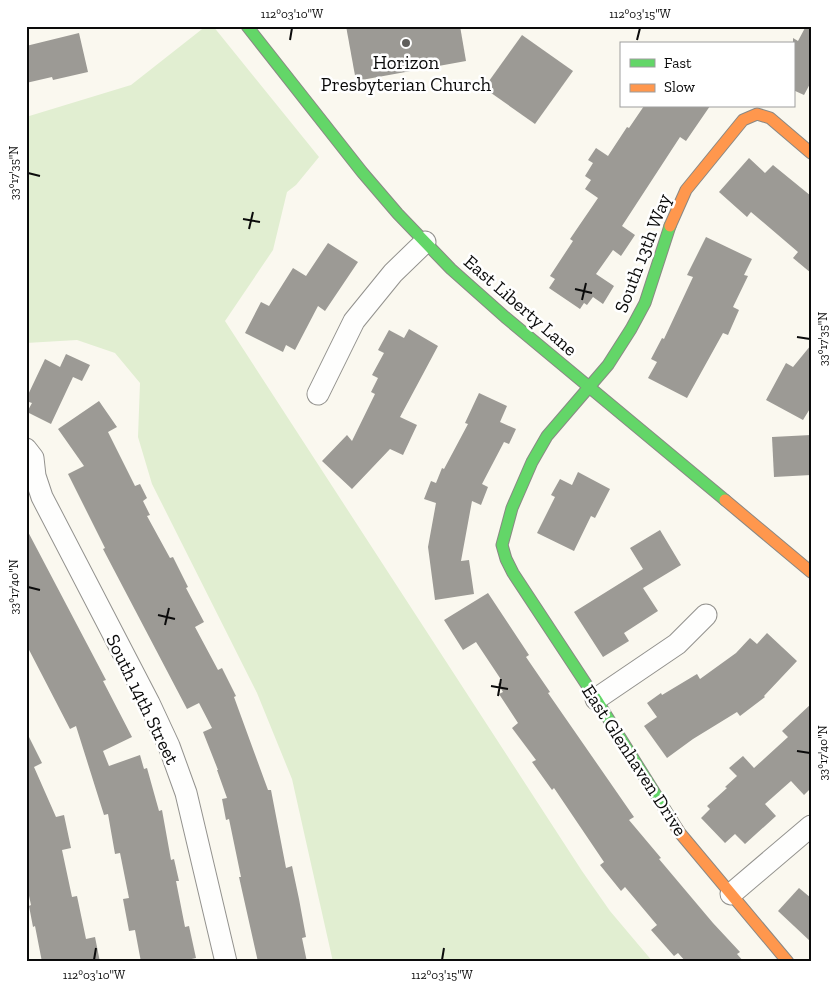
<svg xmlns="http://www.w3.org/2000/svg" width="837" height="988" font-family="'Zilla Slab',serif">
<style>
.green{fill:#e1eed1}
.building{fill:#9c9a95}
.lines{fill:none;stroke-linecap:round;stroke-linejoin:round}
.street-casing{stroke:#93928e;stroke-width:23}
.fast-casing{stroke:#898884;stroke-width:13}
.slow-casing{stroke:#898884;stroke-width:13}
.street{stroke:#fefefd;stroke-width:21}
.fast{stroke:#63d668;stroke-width:11}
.slow{stroke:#ff974d;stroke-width:11}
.ticks{fill:none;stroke:#0b0b0b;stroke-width:2}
.poi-dot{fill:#5f5e5b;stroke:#fff;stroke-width:2}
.labels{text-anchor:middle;stroke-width:5;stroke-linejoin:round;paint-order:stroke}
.poi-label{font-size:19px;fill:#0b0b0b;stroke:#fff}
.street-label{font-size:19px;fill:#0b0b0b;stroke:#fff}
.neatline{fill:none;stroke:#0b0b0b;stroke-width:2}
.ticks-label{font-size:12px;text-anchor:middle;fill:#0b0b0b}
</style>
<rect width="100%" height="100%" fill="#faf8ef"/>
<path class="green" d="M 206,26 L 213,26 L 319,157 L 296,185 L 287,192 L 273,250 L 225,321 L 582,871 L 610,911 L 653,962 L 333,962 L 292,779 L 257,693 L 152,484 L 138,437 L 140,383 L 115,353 L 77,340 L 26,343 L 26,117 L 131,85 Z"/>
<g class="building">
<path d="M 346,26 L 460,26 L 466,61 L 356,81 Z"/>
<path d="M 806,26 L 811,26 L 811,82 L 804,95 L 793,90 L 793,38 L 798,41 Z"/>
<path d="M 79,33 L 88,72 L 53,80 L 52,77 L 26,83 L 26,46 Z"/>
<path d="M 522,35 L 573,71 L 535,124 L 484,88 Z"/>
<path d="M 644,106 L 710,106 L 686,141 L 680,137 L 622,226 L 635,235 L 621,256 L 613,250 L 596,274 L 614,286 L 603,304 L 593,297 L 587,305 L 584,303 L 580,309 L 549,288 L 555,279 L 550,276 L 573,241 L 570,239 L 598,198 L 585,189 L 591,180 L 585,176 L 593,163 L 588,160 L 596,148 L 608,156 L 627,127 L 629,128 Z"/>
<path d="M 749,158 L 765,173 L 773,165 L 811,196 L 811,273 L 793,258 L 798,252 L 751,212 L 747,217 L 719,192 Z"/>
<path d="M 706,237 L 752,259 L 744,275 L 748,276 L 733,307 L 739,310 L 728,335 L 723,333 L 687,398 L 648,378 L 657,362 L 651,359 L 662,338 L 664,339 L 693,277 L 687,275 Z"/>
<path d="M 328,243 L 358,262 L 325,311 L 318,306 L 295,350 L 286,345 L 283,352 L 245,333 L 261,302 L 269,306 L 293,268 L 306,276 Z"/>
<path d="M 409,329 L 438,346 L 400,417 L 417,425 L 403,455 L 390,449 L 352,489 L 322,461 L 347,435 L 352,441 L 375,394 L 371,392 L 378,378 L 372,375 L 384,353 L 378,350 L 389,330 L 404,338 Z"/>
<path d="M 811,345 L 811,407 L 803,420 L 766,400 L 786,363 L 793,367 Z"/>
<path d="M 66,354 L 90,365 L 82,381 L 73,377 L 51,424 L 27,412 L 32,403 L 26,401 L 26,399 L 45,359 L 60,367 Z"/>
<path d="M 479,393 L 507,406 L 500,422 L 516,429 L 509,444 L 504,442 L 482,484 L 488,487 L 481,505 L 472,501 L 461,561 L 469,560 L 474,594 L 435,600 L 428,547 L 436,503 L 424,499 L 431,481 L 436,483 L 442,468 L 444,469 L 468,424 L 465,423 Z"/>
<path d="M 99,401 L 117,427 L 108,432 L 135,486 L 140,484 L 147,498 L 143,501 L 150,515 L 147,516 L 170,558 L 173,557 L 188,587 L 186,588 L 204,622 L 195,627 L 218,670 L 222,668 L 236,696 L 234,697 L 268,790 L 271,790 L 286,868 L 292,866 L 299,899 L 306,937 L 302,938 L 307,962 L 258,962 L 239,877 L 241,877 L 229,819 L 226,820 L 222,799 L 227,798 L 217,770 L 218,770 L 203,732 L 212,728 L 199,703 L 187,709 L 103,549 L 105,548 L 68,474 L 84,466 L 58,429 Z"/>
<path d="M 811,435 L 811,475 L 774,477 L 772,437 Z"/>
<path d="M 578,472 L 610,489 L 595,518 L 591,516 L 574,551 L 537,533 L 555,497 L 551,495 L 560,479 L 572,485 Z"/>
<path d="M 26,528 L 106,680 L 103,681 L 132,737 L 103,751 L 109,766 L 140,755 L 144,769 L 147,768 L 159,811 L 162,810 L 171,860 L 174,859 L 179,881 L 176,881 L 185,927 L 189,926 L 196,958 L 178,962 L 141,962 L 135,930 L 129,931 L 123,899 L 129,898 L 120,853 L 115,854 L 108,814 L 104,815 L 76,726 L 70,729 L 26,644 Z"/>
<path d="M 660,530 L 681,565 L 643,588 L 658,611 L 624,633 L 629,641 L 603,657 L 574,612 L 643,569 L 630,548 Z"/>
<path d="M 488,593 L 529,655 L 526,657 L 550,692 L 548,693 L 634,817 L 629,820 L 661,858 L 659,859 L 713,923 L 740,952 L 737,954 L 744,962 L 686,962 L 678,953 L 674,956 L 651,930 L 657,925 L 625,887 L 621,891 L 600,865 L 604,862 L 554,788 L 552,790 L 532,762 L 536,760 L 512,728 L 518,723 L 499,694 L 503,692 L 498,684 L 502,681 L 476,642 L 463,650 L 444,620 Z"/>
<path d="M 767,633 L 797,661 L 764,696 L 765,697 L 740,716 L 737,712 L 693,739 L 667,758 L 644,726 L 657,717 L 647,703 L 661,693 L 662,695 L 697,674 L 700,679 L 736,653 L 750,638 L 757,644 Z"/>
<path d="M 811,704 L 811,788 L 804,795 L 791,781 L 765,804 L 776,816 L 745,844 L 735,834 L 725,843 L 701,818 L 710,809 L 707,806 L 727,788 L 725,787 L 737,776 L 729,768 L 743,756 L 754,768 L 788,737 L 782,731 Z"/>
<path d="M 26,731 L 42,763 L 34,767 L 56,817 L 64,815 L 71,848 L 62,850 L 72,897 L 77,896 L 86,939 L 95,937 L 100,962 L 42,962 L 35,926 L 33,927 L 29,906 L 31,905 L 26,882 Z"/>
<path d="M 799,888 L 811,898 L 811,942 L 778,911 Z"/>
</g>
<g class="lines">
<g class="street-casing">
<g id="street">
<path d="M 318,394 L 354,321 L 393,273 L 425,242"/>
<path d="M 26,449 L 33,458 L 35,476 L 42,497 L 149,703 L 169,746 L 186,793 L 226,962"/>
<path d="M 596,699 L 677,644 L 706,615"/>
<path d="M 731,894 L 811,826"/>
</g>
</g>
<g class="fast-casing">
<g id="fast">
<path d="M 247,26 L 362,172 L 398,214 L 451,269 L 505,317 L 725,500"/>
<path d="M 670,226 L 645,303 L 631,329 L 608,365 L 547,436 L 532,462 L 512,508 L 502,545 L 506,559 L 513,573 L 596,699 L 671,819"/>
</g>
</g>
<g class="slow-casing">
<g id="slow">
<path d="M 670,226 L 686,190 L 743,120 L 757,114 L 770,118 L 811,153"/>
<path d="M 725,500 L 811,572"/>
<path d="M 671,819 L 680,833 L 788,962"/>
</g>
</g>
<use href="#street" class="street"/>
<use href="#fast" class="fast"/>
<use href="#slow" class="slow"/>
</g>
<path class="ticks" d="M 290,40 L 292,28M 637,40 L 640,28M 28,173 L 40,176M 243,219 L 260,222M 249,229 L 253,212M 575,289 L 592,293M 582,300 L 586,283M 797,337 L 810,339M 28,587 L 40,590M 158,615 L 175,619M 165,625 L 169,608M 491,686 L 508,689M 498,696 L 501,679M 797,751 L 810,753M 94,960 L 96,948M 442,960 L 444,948"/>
<circle class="poi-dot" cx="406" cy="43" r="5"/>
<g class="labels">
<g class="poi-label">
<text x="406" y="69">Horizon<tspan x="406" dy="22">Presbyterian Church</tspan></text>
</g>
<g class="street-label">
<text transform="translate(642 253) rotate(-69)" y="7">South 13th Way</text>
<text transform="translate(521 305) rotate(41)" y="7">East Liberty Lane</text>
<text transform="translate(143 699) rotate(64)" y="7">South 14th Street</text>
<text transform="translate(635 760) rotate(57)" y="7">East Glenhaven Drive</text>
</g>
</g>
<rect width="837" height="988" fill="none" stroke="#ffffff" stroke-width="55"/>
<rect x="620" y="42" width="175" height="65" fill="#ffffff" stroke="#9d9d9d"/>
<rect x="630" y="59" width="25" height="8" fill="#63d668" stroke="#9d9d9d"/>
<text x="664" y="68" font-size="15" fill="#0b0b0b">Fast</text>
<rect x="630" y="84" width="25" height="8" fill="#ff974d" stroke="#9d9d9d"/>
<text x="664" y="92" font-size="15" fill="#0b0b0b">Slow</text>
<rect x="28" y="28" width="782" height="932" class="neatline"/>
<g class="ticks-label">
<text x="292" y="18">112°03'10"W</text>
<text x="640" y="18">112°03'15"W</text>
<text transform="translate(14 173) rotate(-90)" y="4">33°17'35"N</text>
<text transform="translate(823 339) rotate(-90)" y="4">33°17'35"N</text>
<text transform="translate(14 587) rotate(-90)" y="4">33°17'40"N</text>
<text transform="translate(823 753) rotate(-90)" y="4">33°17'40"N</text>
<text x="94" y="979">112°03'10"W</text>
<text x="442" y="979">112°03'15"W</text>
</g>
</svg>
